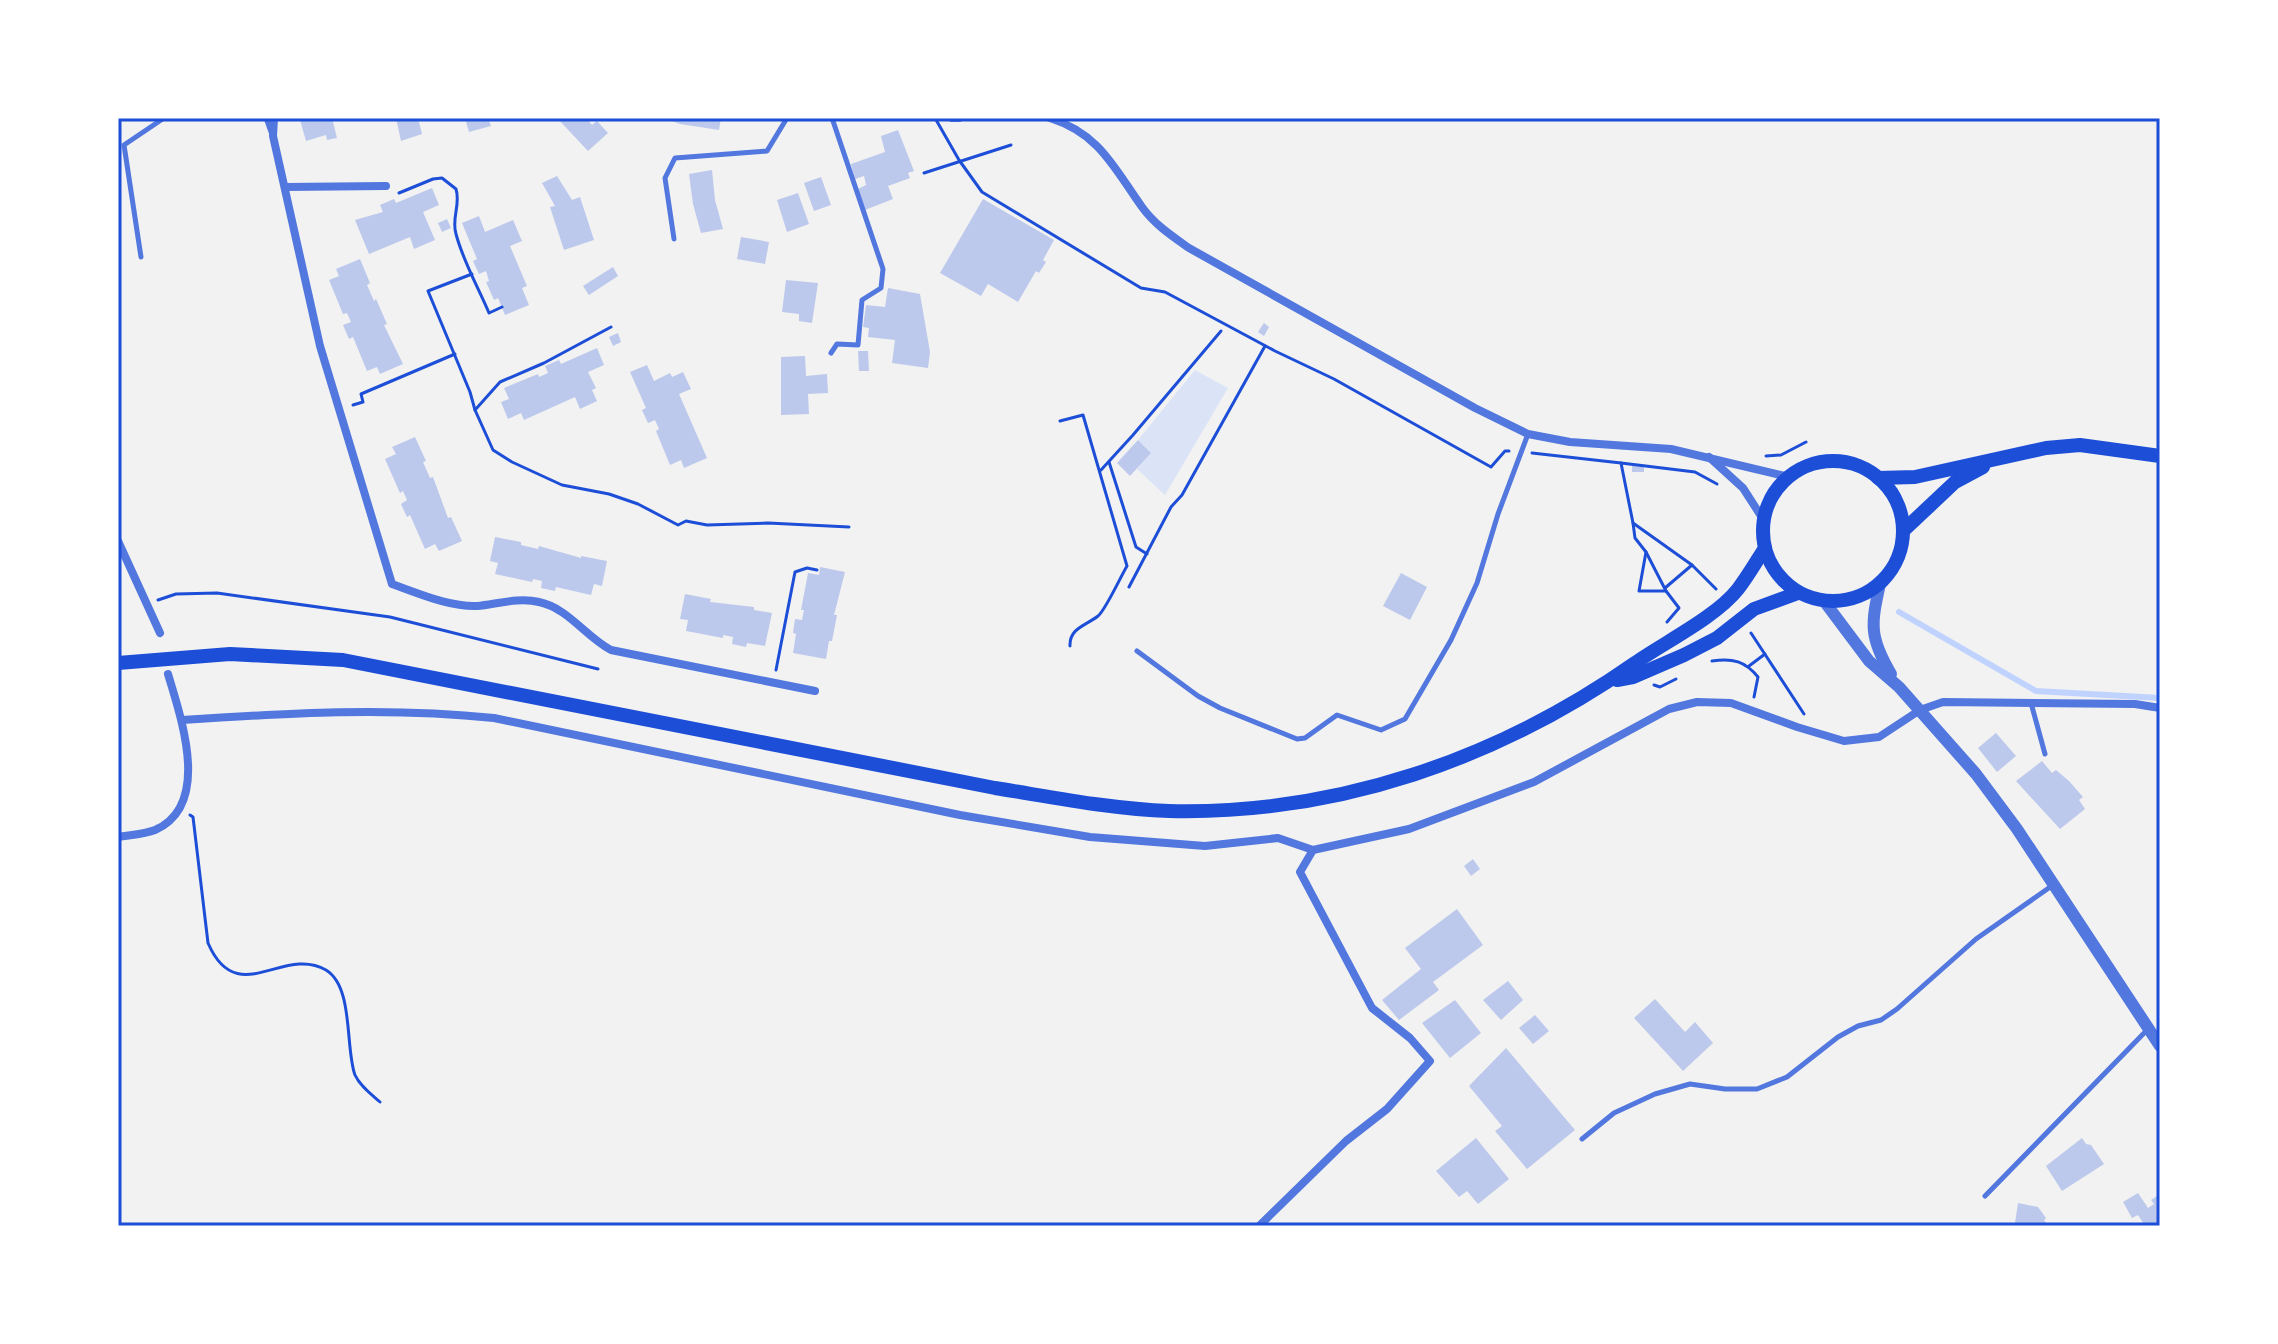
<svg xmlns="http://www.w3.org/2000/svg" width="2278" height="1344" font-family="Roboto,sans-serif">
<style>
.green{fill:#dbe4f7}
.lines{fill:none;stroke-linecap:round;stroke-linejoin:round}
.stream{stroke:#bfd3fe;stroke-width:6}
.building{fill:#bdc9ec}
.path{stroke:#1d4ed8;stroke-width:3}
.service{stroke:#5277de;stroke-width:5}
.minor{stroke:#5277de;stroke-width:8}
.tertiary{stroke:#5277de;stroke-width:12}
.primary{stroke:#1d4ed8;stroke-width:14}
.neatline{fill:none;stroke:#1d4ed8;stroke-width:3}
</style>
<rect width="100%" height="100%" fill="#f2f2f2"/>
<path class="green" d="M 1195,370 L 1228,388 L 1165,495 L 1137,469 L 1151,453 L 1138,440 Z"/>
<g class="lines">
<path class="stream" d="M 1899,612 L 2036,691 L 2160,698"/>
</g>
<g class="building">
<path d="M 306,118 L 332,118 L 337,138 L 327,140 L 326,135 L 306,141 L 300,120 Z"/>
<path d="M 396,118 L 418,118 L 422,134 L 401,141 Z"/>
<path d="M 465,118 L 488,118 L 491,126 L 469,132 Z"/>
<path d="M 557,118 L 586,118 L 592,125 L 597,121 L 608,133 L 588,151 Z"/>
<path d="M 664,118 L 721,118 L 719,130 L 680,124 Z"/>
<path d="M 898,130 L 914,171 L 908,173 L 910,178 L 888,186 L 893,199 L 865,210 L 858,189 L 866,185 L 864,176 L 855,179 L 851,164 L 885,152 L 881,136 Z"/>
<path d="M 712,170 L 715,200 L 723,229 L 701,233 L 693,204 L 689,174 Z"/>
<path d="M 557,176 L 572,200 L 580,197 L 594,240 L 564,250 L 550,207 L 555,206 L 542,183 Z"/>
<path d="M 821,177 L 831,205 L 814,211 L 804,183 Z"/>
<path d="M 432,188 L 439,205 L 423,212 L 435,240 L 414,249 L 410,237 L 369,254 L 355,220 L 383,212 L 380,205 L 394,199 L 396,203 Z"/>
<path d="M 798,193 L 809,224 L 787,232 L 777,200 Z"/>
<path d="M 983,199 L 1054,240 L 1043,260 L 1046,262 L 1039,273 L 1036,271 L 1018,302 L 988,284 L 981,296 L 940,273 Z"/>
<path d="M 479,216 L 485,232 L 513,220 L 522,241 L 510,246 L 527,286 L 522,288 L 529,305 L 505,315 L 498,298 L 494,300 L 486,282 L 489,281 L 486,271 L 479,274 L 473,261 L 477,259 L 462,223 Z"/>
<path d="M 447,219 L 451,228 L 442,232 L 438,223 Z"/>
<path d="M 741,237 L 769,242 L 765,264 L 737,259 Z"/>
<path d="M 360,259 L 370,283 L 367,285 L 374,301 L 376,299 L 387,324 L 384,325 L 403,364 L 380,374 L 377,367 L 367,371 L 353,337 L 349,339 L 343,325 L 351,322 L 347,313 L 343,314 L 329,280 L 339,276 L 336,269 Z"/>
<path d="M 613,267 L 618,276 L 589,295 L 583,286 Z"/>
<path d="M 786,280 L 818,283 L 812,323 L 799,321 L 799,314 L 782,312 Z"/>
<path d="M 888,288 L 920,294 L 930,352 L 928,368 L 892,363 L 895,340 L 868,337 L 869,328 L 863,327 L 866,305 L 885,307 Z"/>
<path d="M 1264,323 L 1269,327 L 1264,336 L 1258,332 Z"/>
<path d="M 618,333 L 621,342 L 613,346 L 609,337 Z"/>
<path d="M 597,348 L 604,365 L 588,372 L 596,388 L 592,390 L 597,401 L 580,409 L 575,397 L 524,420 L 521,413 L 508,419 L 501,402 L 509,399 L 504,388 L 538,374 L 539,377 L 548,373 L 545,366 L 559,360 L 561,364 Z"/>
<path d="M 858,351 L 868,351 L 869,371 L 859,371 Z"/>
<path d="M 805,356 L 806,376 L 827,374 L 828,393 L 808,394 L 809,414 L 781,415 L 781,357 Z"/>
<path d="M 647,365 L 654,381 L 670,373 L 672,377 L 683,372 L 691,389 L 679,394 L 707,458 L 684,468 L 681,460 L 670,465 L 656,431 L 659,429 L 655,420 L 648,423 L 642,410 L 646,408 L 630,372 Z"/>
<path d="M 415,437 L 426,461 L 423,462 L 430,478 L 433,477 L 448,518 L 451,517 L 462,541 L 439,551 L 435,544 L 425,549 L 410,515 L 407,517 L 401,504 L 407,500 L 403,491 L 400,493 L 385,459 L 396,454 L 392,447 Z"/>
<path d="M 1138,440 L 1151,453 L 1130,476 L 1117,463 Z"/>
<rect x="1632" y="466" width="12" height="6"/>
<path d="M 495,537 L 521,542 L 521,545 L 538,549 L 539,546 L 581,558 L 581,556 L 607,561 L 602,586 L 594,584 L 591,595 L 556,587 L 555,591 L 541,588 L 542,581 L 533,579 L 532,582 L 495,574 L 498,563 L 490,561 Z"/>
<path d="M 820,567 L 845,572 L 834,615 L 837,615 L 832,641 L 829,641 L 826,659 L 793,653 L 796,634 L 793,633 L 795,619 L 802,620 L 804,610 L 801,610 L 808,573 L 819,575 Z"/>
<path d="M 1401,573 L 1427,587 L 1410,620 L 1383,606 Z"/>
<path d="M 685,594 L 711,599 L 710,602 L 754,607 L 754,610 L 772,613 L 765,646 L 747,643 L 746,647 L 732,644 L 733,637 L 723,635 L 723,638 L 686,631 L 688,620 L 680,619 Z"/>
<path d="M 1996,733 L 2016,756 L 1997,772 L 1978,748 Z"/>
<path d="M 2042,761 L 2052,773 L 2056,770 L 2069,781 L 2083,797 L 2079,800 L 2085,809 L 2060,829 L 2016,781 Z"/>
<path d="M 1473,859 L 1480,869 L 1471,876 L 1464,866 Z"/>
<path d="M 1457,909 L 1483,945 L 1433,982 L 1439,990 L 1399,1020 L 1382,1000 L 1421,969 L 1405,948 Z"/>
<path d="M 1508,981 L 1523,1000 L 1501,1020 L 1483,1000 Z"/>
<path d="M 1655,999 L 1685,1032 L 1695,1022 L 1713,1043 L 1683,1071 L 1634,1018 Z"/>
<path d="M 1455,1000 L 1481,1033 L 1450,1058 L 1422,1023 Z"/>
<path d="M 1535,1015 L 1549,1031 L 1533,1044 L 1519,1028 Z"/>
<path d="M 1506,1048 L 1575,1130 L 1527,1169 L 1495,1131 L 1502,1126 L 1469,1086 Z"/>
<path d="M 1476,1138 L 1509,1179 L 1478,1204 L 1467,1191 L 1459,1197 L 1436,1171 Z"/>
<path d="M 2082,1138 L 2086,1144 L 2091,1145 L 2104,1164 L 2062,1191 L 2046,1166 Z"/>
<path d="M 2138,1193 L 2148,1208 L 2154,1204 L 2151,1200 L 2160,1194 L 2160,1226 L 2145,1226 L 2138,1215 L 2132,1218 L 2123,1202 Z"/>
<path d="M 2018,1203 L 2038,1207 L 2046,1218 L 2044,1220 L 2048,1226 L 2017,1226 L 2015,1223 Z"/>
</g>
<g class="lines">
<g class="path">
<path d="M 935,118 L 959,160 L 982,192 L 1141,288 L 1165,292 L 1275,351 L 1334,379 L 1491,467 L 1505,451 L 1509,451"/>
<path d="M 924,173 L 1011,145"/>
<path d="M 399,193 L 433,179 L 442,178 L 456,189 C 461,205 451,218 456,234 C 463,261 478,287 489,313 L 502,307"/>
<path d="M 472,274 L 428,291 L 470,392 L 475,410"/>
<path d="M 611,327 L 544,363 L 500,382 L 475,410 L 493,450 L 512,462 L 562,485 L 609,494 L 638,504 L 678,525 L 686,521 L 707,525 L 768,523 L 849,527"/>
<path d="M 353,405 L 363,402 L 361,394 L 455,354"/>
<path d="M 1060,421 L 1083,415 L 1127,566 C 1121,576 1105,611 1098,616 C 1087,625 1069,628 1070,646"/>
<path d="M 1532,453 L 1621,463 L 1633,523 L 1692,565 L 1716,589"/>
<path d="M 1766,456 L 1781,455 L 1806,442"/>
<path d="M 1109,462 L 1136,547 L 1147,554"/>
<path d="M 1621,463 L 1695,472 L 1717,484"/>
<path d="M 1101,470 L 1133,435 L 1221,331"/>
<path d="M 1633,523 L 1635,538 L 1646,552 L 1639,591 L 1666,591 L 1679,608 L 1667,622"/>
<path d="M 1646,552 L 1666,591"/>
<path d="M 1129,587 L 1171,507 L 1182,495 L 1265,346"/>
<path d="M 1665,588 L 1692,565"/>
<path d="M 158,600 L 176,594 L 217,593 L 390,617 L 598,669"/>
<path d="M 1751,633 L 1804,714"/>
<path d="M 1712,661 C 1733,658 1745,661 1758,677 L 1754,697"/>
<path d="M 1749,666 L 1765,654"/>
<path d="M 776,670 L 795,572 L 807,568 L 817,570"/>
<path d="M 1654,685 L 1660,687 L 1676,679"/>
<path d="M 190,815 L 193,817 L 208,943 C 237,1010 283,945 326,970 C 354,987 345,1048 355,1075 C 360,1086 371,1094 380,1102"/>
</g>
<g class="service">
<path d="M 266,118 L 271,132"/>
<path d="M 674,239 L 665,178 L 675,158 L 767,151 L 787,118"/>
<path d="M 141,257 L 124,145 L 164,118"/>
<path d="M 831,353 L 837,344 L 858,345 L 862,300 L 881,288 L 883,269 L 832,118"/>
<path d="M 1137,651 L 1198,696 L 1220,708 L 1297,739 L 1305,738 L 1337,715 L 1381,730 L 1405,719 L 1451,640 L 1477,583 L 1498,514 L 1528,434"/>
<path d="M 2031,703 L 2045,754"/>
<path d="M 1582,1139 L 1614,1113 L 1655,1094 L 1690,1084 L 1725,1089 L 1757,1089 L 1787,1077 L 1838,1037 L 1858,1026 L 1881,1020 L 1897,1009 L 1976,939 L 2053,885"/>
<path d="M 1985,1196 L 2149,1028"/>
</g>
<g class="minor">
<path d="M 274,118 L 273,136 L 320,346 L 392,584 C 418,593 449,607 477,606 C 497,604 519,597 539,602 C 568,608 586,637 611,650 L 815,691"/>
<path d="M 952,118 L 959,118"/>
<path d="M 1050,118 C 1100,134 1114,168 1142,207 C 1155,225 1172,236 1189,248 L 1475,408 L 1528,434 L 1570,442 L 1671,449 L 1789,477"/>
<path d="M 285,187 L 386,186"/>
<path d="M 1709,457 L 1743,488 L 1763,519"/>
<path d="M 118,541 L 160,633"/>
<path d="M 182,720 C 288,713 389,707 494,718 L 960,815 L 1090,837 L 1205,846 L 1278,838 L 1313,850"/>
<path d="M 118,837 C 130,835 145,834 155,830 C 212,805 181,718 168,674"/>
<path d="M 1259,1226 L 1346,1141 L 1387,1109 L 1430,1061 L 1410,1038 L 1372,1008 L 1300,872 L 1313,850 L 1409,829 L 1534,782 L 1669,709 L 1697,702 L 1731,703 L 1797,727 L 1844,741 L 1879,737 L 1920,710 L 1943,702 L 2135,704 L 2160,708"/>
</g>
<g class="tertiary">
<path d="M 1880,584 C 1871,624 1869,637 1891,674"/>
<path d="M 1824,601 L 1869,661 L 1899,687 L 1976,774 L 2017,829 L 2160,1046"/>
</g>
<g class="primary">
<circle cx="1833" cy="531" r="70"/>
<path d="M 1878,478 L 1915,477 L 2046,448 L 2080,445 L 2160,456"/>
<path d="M 1903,531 L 1955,482 L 1983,467"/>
<path d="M 118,663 L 230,654 L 343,660 L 995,788 C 1052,797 1111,809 1169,811 C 1337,815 1498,759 1635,663 C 1665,642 1716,617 1738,589 C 1748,576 1756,562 1765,548"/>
<path d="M 1617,680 L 1633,677 L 1684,655 L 1717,638 L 1754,609 L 1798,593"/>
</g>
</g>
<rect width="2278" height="1344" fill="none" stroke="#ffffff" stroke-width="240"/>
<rect x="120" y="120" width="2038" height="1104" class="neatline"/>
</svg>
